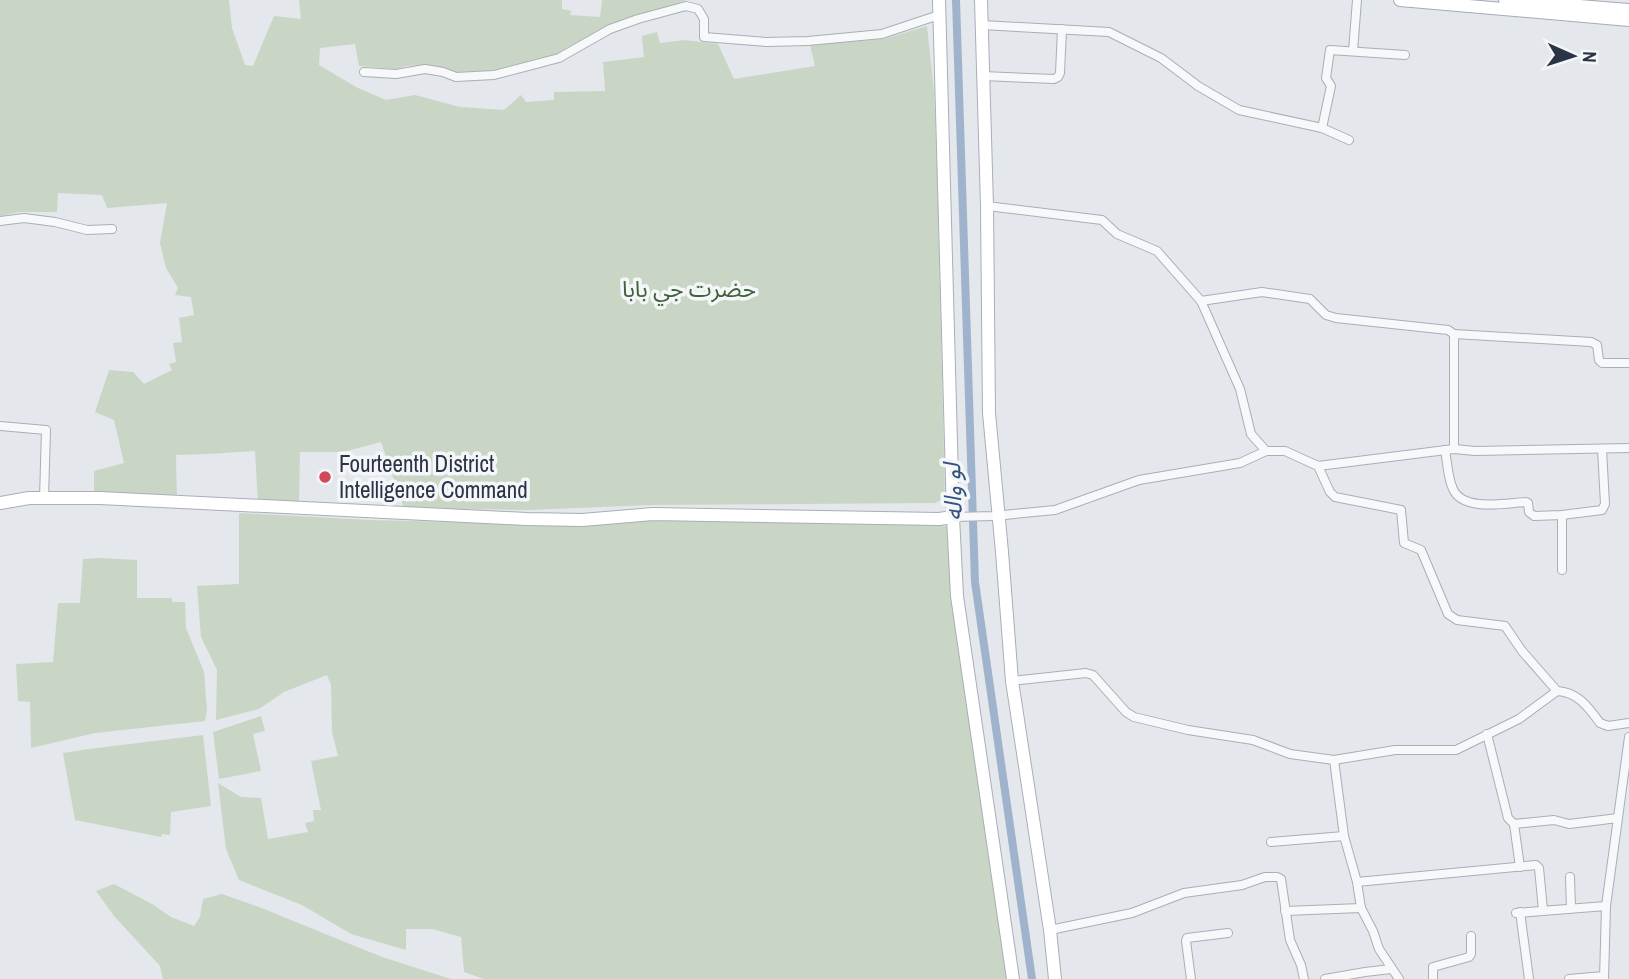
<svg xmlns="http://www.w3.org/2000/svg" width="1629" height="979" font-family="'Archivo Narrow','Noto Sans Arabic',sans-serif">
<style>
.green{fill:#c9d6c5}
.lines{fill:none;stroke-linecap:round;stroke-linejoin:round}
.canal{stroke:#9fb4cc;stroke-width:8}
.street-casing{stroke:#a9aeb7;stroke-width:10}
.secondary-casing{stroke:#a9aeb7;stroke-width:14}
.primary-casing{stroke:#a3abb8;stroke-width:14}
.street{stroke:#f7f8fa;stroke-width:8}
.secondary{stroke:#fff;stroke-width:12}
.primary{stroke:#fff;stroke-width:12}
.poi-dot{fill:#d1495b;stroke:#f4f6f9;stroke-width:2.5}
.labels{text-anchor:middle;stroke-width:7;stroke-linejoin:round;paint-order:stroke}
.park-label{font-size:23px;fill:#3f6138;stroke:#f4f6f9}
.poi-label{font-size:23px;fill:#2b3445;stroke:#f4f6f9;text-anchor:start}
.water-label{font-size:24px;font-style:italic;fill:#34527a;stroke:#f4f6f9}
</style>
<rect width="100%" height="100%" fill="#e4e7ec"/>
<g class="green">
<path d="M 0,0 L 229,0 L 232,28 L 245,65 L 253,66 L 274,16 L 301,19 L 299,0 L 562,0 L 562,9 L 571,11 L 570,15 L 600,17 L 602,0 L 687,0 L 607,26 L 556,54 L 494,70 L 470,72 L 456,72 L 426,65 L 406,66 L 397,69 L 359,66 L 355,44 L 320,48 L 319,65 L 356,87 L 386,100 L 415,95 L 460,107 L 504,110 L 521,95 L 526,102 L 554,100 L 554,92 L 605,91 L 603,62 L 644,57 L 642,36 L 657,32 L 660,43 L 685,40 L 718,44 L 734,79 L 815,66 L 810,45 L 884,39 L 927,26 L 934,91 L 937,165 L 945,498 L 935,503 L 651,505 L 528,510 L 404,508 L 381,442 L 343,452 L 300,452 L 299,504 L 258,503 L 255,451 L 208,454 L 176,455 L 177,500 L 94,497 L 94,471 L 124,463 L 114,420 L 95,412 L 109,370 L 133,372 L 144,384 L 172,370 L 169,364 L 176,362 L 173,343 L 182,342 L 179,318 L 194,315 L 191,297 L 175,295 L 178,288 L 166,268 L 160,243 L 167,203 L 107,208 L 102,195 L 58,193 L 57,212 L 19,212 L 0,216 Z"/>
<path d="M 239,513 L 370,520 L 584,525 L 654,520 L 829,522 L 947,526 L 951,599 L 1007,979 L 484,979 L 464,972 L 461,937 L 432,929 L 406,929 L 406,950 L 351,934 L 302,905 L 239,880 L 226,849 L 218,783 L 241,797 L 261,798 L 268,839 L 308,832 L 305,823 L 314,821 L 313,810 L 321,810 L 311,761 L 338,756 L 332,732 L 331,685 L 327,675 L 284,692 L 259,709 L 216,720 L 217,670 L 201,637 L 197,586 L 239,584 Z"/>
<path d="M 100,558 L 137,560 L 137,598 L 172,598 L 172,602 L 185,602 L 186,628 L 204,672 L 207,710 L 205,721 L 95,733 L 31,748 L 30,702 L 18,701 L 16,664 L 53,662 L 58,603 L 80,603 L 83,559 Z"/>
<path d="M 261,716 L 265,731 L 253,734 L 261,771 L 219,779 L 213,732 Z"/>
<path d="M 203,735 L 211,806 L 171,812 L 170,835 L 162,834 L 161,837 L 75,820 L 63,753 L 89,749 Z"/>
<path d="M 114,884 L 152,904 L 171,917 L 194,926 L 200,917 L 203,899 L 222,894 L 259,907 L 382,957 L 451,979 L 163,979 L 160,966 L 114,916 L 96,891 Z"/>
</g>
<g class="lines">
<path class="canal" d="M 956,0 L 975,582 L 1032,979"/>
<g class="street-casing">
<g id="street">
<path d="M 982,25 L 1109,32 L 1161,58 L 1198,86 L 1239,110 L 1322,128 L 1349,140"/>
<path d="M 1353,51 L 1357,0"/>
<path d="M 364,72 L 396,74 L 425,69 L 443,72 L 456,77 L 494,75 L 559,58 L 610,29 L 638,19 L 686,6 L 698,9 L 704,19 L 704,37 L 766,42 L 808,41 L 882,34 L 939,15"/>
<path d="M 983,76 L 1054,79 L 1058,77 L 1060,73 L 1062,29"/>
<path d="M 1322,128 L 1331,86 L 1326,78 L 1330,50 L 1405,55"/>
<path d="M 987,206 L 1102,220 L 1117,234 L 1157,251 L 1201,301 L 1240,389 L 1251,434 L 1266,451"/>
<path d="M 0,221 L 24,218 L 55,222 L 87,230 L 112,229"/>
<path d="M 1201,301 L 1262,292 L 1310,299 L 1326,315 L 1336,318 L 1448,330 L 1454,334 L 1591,342 L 1597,345 L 1599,360 L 1602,363 L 1629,363"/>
<path d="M 0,426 L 46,430 L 44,498"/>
<path d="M 1454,449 L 1454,334"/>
<path d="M 1445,450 C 1447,461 1448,479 1453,489 C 1463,512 1506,503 1526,502 L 1528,503 L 1529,512 L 1534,516 L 1562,515 L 1602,510 L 1605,504 L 1602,449"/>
<path d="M 1318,466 L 1330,492 L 1335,497 L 1401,510 L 1404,543 L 1421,550 L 1448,614 L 1457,620 L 1505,626 L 1522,651 L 1557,691"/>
<path d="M 953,517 L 994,516 L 1055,510 L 1139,480 L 1240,463 L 1266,451 L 1285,451 L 1318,466 L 1454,449 L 1475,451 L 1629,448"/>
<path d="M 1562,570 L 1562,515"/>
<path d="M 1012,681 L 1086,673 L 1093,675 L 1126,712 L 1134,717 L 1188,730 L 1253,740 L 1290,754 L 1334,760 L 1395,750 L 1456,750 L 1519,719 L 1557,691 C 1578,692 1588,707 1600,723 L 1608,726 L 1629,723"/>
<path d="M 1487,734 L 1508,818 L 1514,824 L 1520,867"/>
<path d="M 1334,760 L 1344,836"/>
<path d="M 1514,824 L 1554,820 L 1569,824 L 1618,818"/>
<path d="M 1271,842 L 1344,836 L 1357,882 L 1361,908 L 1373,931 L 1379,949 L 1399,979"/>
<path d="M 1570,877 L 1571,908"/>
<path d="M 1357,882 L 1536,865 L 1539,868 L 1543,910"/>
<path d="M 1285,911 L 1361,908"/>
<path d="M 1520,912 L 1529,979"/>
<path d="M 1516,913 L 1606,906"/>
<path d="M 1050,930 L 1132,913 L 1184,893 L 1242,885 L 1265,877 L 1277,877 L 1281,879 L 1290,940 L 1301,965 L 1304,979"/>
<path d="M 1191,979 L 1186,941 L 1187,938 L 1228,933"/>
<path d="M 1325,979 L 1365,972 L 1391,969"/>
<path d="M 1433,979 L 1433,967 L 1469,957 L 1471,954 L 1471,936"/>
<path d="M 1569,979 L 1604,976"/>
<path d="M 1604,979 L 1606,906 L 1629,737"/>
</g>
</g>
<g class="secondary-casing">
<g id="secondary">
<path d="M 939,0 L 953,517 L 957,596 L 1013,979"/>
<path d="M 981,0 L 987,206 L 989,413 L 1002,552 L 1012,681 L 1050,930 L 1055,979"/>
<path d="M 0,503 L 29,498 L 100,498 L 526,519 L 582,520 L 653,514 L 939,519 L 953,517"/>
</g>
</g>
<g class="primary-casing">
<g id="primary">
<path d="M 1400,0 L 1629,20"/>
<path d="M 1505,0 L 1629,10"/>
</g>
</g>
<use href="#street" class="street"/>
<use href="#secondary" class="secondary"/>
<use href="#primary" class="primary"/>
</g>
<circle class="poi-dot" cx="325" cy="477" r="7"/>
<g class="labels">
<g class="park-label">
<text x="689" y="297">حضرت جي بابا</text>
</g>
<g class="poi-label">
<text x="339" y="472">Fourteenth District<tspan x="339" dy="26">Intelligence Command</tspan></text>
</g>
<g class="water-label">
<text transform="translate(953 492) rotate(-92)" y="8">لو واله</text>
</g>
</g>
<g transform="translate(1573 56) rotate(93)" stroke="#f4f6f9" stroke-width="5" paint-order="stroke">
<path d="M0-5L12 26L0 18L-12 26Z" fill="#2b3445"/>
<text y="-10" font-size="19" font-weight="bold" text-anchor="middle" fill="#2b3445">N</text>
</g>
</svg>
